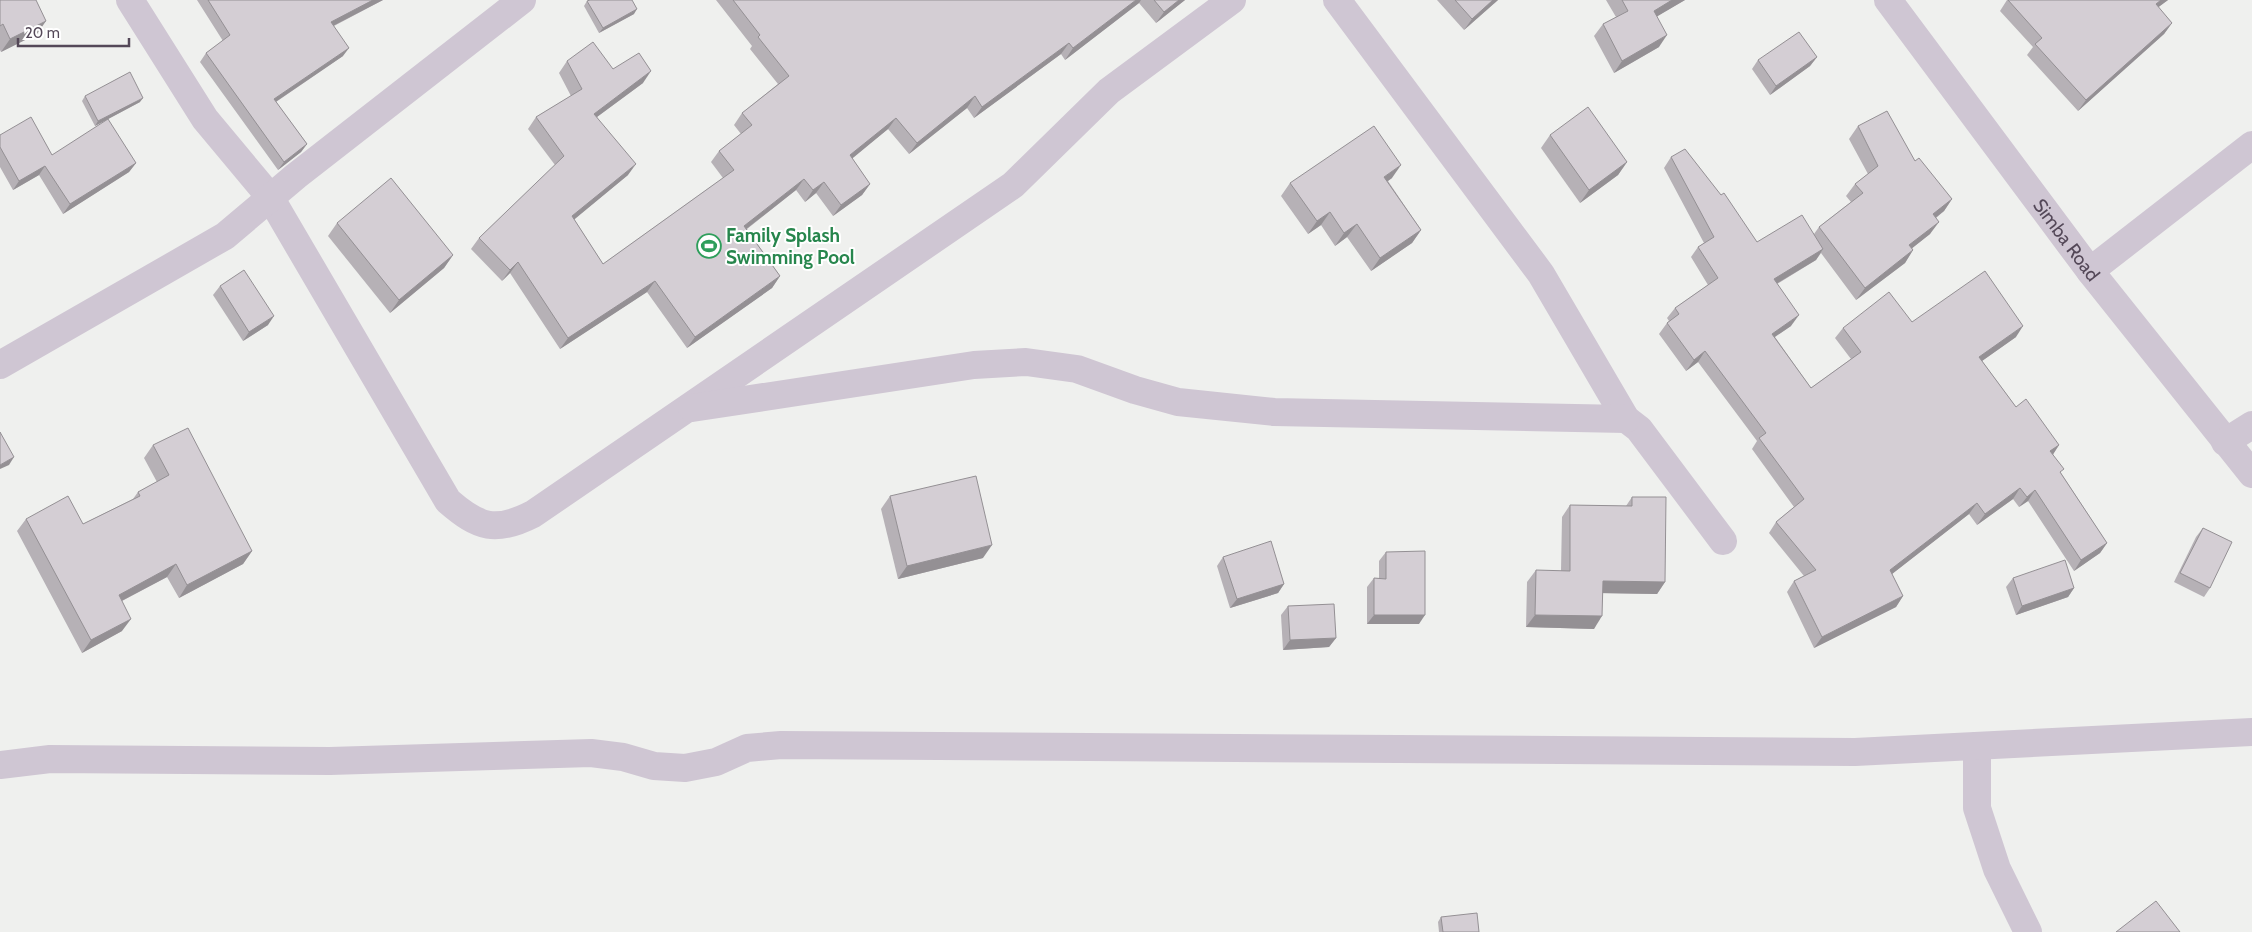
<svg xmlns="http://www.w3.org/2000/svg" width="2252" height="932" font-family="Cabin,sans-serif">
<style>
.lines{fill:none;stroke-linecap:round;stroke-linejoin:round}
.minor{stroke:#cfc6d3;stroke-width:28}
.wall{fill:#b6b1b6}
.shaded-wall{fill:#949094}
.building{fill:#d4ced4;stroke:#949094}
.labels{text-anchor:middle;stroke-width:4;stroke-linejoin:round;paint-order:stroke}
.leisure-label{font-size:19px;font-weight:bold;fill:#27864d;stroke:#fff;text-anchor:start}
.street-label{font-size:19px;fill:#544858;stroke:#fff}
</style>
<rect width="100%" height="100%" fill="#eff0ee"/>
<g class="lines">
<g class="minor">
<path d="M 130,0 L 205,119 L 270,197 L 448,501 C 479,528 496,533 533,514 L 1013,185 L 1109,91 L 1232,0"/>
<path d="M 1337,0 L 1541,274 L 1626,419 L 1639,429 L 1723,541"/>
<path id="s1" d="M 1888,0 L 2090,271 L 2252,474"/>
<path d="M 2090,271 L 2252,145"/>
<path d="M 0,365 L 225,236 L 296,176 L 522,0"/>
<path d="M 692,408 L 974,365 L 1026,362 L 1077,369 L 1135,390 L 1178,402 L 1274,412 L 1626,419"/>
<path d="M 2225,442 L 2252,425"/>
<path d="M 1977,746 L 1977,808 L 1997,869 L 2028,932"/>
<path d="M 0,765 L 50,759 L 330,761 L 591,753 L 623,757 L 654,766 L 685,768 L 716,762 L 747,748 L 781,745 L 1855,752 L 2252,732"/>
</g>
</g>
<g class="wall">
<path d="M 0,0 L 37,34 L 1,52 L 0,50 Z"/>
<path d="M 197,0 L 383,0 L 334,26 L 343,56 L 276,102 L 307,144 L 301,152 L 278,170 L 200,62 L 206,53 L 223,41 Z"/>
<path d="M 716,0 L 1185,0 L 1156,23 L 1139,3 L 1065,60 L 1061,54 L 974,118 L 967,108 L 909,154 L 888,129 L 852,158 L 870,184 L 862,195 L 833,216 L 816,193 L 805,202 L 796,190 L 747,229 L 780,276 L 772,288 L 687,348 L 647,292 L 560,349 L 510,273 L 502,281 L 471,249 L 479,238 L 555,165 L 528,129 L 536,117 L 571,96 L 559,73 L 567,61 L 613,69 L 643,83 L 597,117 L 628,175 L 574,219 L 603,264 L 723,178 L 711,162 L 719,151 L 741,134 L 734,125 L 742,113 L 778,84 L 750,49 L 752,46 Z"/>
<path d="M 1437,0 L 1498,0 L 1464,30 Z"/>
<path d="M 1606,0 L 1685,0 L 1657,16 L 1659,47 L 1614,73 L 1594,36 L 1603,24 L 1616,17 Z"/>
<path d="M 2007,0 L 2168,0 L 2158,7 L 2172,23 L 2164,34 L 2078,111 L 2027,55 L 2033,47 L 2000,11 Z"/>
<path d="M 587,1 L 634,14 L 599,33 L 584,6 Z"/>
<path d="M 1817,57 L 1810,66 L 1770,95 L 1752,69 L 1758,60 Z"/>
<path d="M 85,96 L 140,102 L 95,126 L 82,101 Z"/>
<path d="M 1858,126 L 1915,161 L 1952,199 L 1944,211 L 1936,218 L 1930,234 L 1912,248 L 1913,250 L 1905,263 L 1856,300 L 1821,253 L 1816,260 L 1777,284 L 1791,326 L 1775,337 L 1811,388 L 1851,359 L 1835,338 L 1843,328 L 1912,322 L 2016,337 L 1982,361 L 2016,407 L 2059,445 L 2053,454 L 2061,473 L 2107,543 L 2100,553 L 2074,571 L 2028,501 L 2019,507 L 2013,499 L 1977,525 L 1969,514 L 1892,574 L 1903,596 L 1896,607 L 1814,648 L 1787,592 L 1794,581 L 1804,576 L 1769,533 L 1776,522 L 1794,507 L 1752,449 L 1757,441 L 1698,362 L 1686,371 L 1659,334 L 1667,323 L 1669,321 L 1667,318 L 1675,308 L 1708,285 L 1691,257 L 1698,247 L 1704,243 L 1664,168 L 1671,157 L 1757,242 L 1814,234 L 1819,227 L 1851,202 L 1846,196 L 1855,184 L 1868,174 L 1849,139 Z"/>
<path d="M 0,135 L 52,155 L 136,163 L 129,172 L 63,214 L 39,175 L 13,190 L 0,167 Z"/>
<path d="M 1550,135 L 1627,162 L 1618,175 L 1580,203 L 1541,148 Z"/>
<path d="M 1392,178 L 1388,181 L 1421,230 L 1412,243 L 1371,271 L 1347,237 L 1335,246 L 1321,225 L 1308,234 L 1281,196 L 1290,183 Z"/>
<path d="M 337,223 L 453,255 L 444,268 L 390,313 L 328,236 Z"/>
<path d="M 220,286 L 268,325 L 243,341 L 213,295 Z"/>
<path d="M 153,445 L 252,551 L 243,564 L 179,598 L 167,577 L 122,601 L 122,631 L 82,653 L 17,531 L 26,519 L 83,524 L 133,499 L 138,492 L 157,482 L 144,458 Z"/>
<path d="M 890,496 L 983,558 L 898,579 L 881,509 Z"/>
<path d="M 1632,497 L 1665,582 L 1657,594 L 1603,593 L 1594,629 L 1526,627 L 1527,582 L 1536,570 L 1561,571 L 1562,517 L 1570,505 L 1626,506 Z"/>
<path d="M 2203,528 L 2210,588 L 2204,597 L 2174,582 L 2196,537 Z"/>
<path d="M 1386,552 L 1419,624 L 1367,624 L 1367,587 L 1374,578 L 1379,578 L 1379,561 Z"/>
<path d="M 1223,557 L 1284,584 L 1278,593 L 1230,608 L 1217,566 Z"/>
<path d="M 2013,578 L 2074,588 L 2068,597 L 2016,615 L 2006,587 Z"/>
<path d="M 1288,606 L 1336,638 L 1329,647 L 1283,650 L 1281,615 Z"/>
<path d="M 1441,917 L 1479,932 L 1439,932 L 1438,922 Z"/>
</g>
<g class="shaded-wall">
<path d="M 373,0 L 383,0 L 325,30 L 331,22 Z"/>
<path d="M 1136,0 L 1141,0 L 1139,3 L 1065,60 L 1073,48 Z"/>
<path d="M 1179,0 L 1185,0 L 1156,23 L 1164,12 Z"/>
<path d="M 1493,0 L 1498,0 L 1464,30 L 1472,19 Z"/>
<path d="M 1672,0 L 1685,0 L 1646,23 L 1654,11 Z"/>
<path d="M 2161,0 L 2168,0 L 2148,15 L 2156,4 Z"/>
<path d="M 637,9 L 634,14 L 599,33 L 603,28 Z"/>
<path d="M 46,21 L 37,34 L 1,52 L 10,39 Z"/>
<path d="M 2172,23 L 2164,34 L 2078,111 L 2086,100 Z"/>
<path d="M 1667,35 L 1659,47 L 1614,73 L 1622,61 Z"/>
<path d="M 1069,43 L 1061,54 L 974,118 L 982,107 Z"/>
<path d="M 349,48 L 343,56 L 268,107 L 274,99 Z"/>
<path d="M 1817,57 L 1810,66 L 1770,95 L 1776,86 Z"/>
<path d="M 651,71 L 643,83 L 586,125 L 594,114 Z"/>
<path d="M 975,96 L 967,108 L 909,154 L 917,143 Z"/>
<path d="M 143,98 L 140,102 L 95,126 L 98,121 Z"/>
<path d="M 896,118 L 888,129 L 842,167 L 850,155 Z"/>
<path d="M 307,144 L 301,152 L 278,170 L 284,162 Z"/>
<path d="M 1627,162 L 1618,175 L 1580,203 L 1589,190 Z"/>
<path d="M 136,163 L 129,172 L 63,214 L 70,204 Z"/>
<path d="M 636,164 L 628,175 L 564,228 L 572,216 Z"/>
<path d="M 1401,165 L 1392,178 L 1375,190 L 1384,177 Z"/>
<path d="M 45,166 L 39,175 L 13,190 L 19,181 Z"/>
<path d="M 804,179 L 796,190 L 736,237 L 744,226 Z"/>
<path d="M 824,182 L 816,193 L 805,202 L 813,190 Z"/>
<path d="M 870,184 L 862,195 L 833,216 L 841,205 Z"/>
<path d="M 1952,199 L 1944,211 L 1925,226 L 1933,214 Z"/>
<path d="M 1330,212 L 1321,225 L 1308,234 L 1317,221 Z"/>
<path d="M 1939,222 L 1930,234 L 1901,257 L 1909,245 Z"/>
<path d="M 1357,224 L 1347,237 L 1335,246 L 1344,233 Z"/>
<path d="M 1421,230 L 1412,243 L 1371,271 L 1380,258 Z"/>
<path d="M 1823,249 L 1816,260 L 1766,290 L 1774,279 Z"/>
<path d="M 1913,250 L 1905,263 L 1856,300 L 1865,288 Z"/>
<path d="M 453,255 L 444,268 L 390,313 L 399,300 Z"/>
<path d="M 518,262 L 510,273 L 502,281 L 510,270 Z"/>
<path d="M 780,276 L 772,288 L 687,348 L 695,337 Z"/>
<path d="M 655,281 L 647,292 L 560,349 L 568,338 Z"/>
<path d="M 1799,315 L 1791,326 L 1764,344 L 1772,334 Z"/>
<path d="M 274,316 L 268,325 L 243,341 L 249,332 Z"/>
<path d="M 2023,326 L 2016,337 L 1972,368 L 1979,357 Z"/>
<path d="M 1705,351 L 1698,362 L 1686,371 L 1694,360 Z"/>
<path d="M 2059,445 L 2052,456 L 2050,451 Z"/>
<path d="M 14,457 L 9,465 L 0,469 L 0,465 Z"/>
<path d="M 2020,488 L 2013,499 L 1977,525 L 1985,514 Z"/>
<path d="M 2035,490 L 2028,501 L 2019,507 L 2027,497 Z"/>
<path d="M 1977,503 L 1969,514 L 1883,581 L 1890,570 Z"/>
<path d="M 2107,543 L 2100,553 L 2074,571 L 2081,560 Z"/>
<path d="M 992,545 L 983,558 L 898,579 L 907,566 Z"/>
<path d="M 252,551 L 243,564 L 179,598 L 187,585 Z"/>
<path d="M 176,564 L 167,577 L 110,607 L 119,595 Z"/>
<path d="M 1603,581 L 1665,582 L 1657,594 L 1595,593 Z"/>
<path d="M 1284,584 L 1278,593 L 1230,608 L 1237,599 Z"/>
<path d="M 2074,588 L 2068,597 L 2016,615 L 2022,606 Z"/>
<path d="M 1903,596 L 1896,607 L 1814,648 L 1822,637 Z"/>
<path d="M 1374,615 L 1425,615 L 1419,624 L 1367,624 Z"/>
<path d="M 1535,615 L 1602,616 L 1594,629 L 1526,627 Z"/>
<path d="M 131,619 L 122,631 L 82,653 L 91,640 Z"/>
<path d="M 1336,638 L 1329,647 L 1283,650 L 1290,640 Z"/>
</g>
<g class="building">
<path d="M 0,0 L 36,0 L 46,21 L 10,39 L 3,24 L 0,26 Z"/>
<path d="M 208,0 L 373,0 L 331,22 L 349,48 L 274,99 L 307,144 L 284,162 L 206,53 L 230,35 Z"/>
<path d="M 590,0 L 632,0 L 637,9 L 603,28 L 587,1 Z"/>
<path d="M 733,0 L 1136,0 L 1073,48 L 1069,43 L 982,107 L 975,96 L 917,143 L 896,118 L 850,155 L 870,184 L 841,205 L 824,182 L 813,190 L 804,179 L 744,226 L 780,276 L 695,337 L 655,281 L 568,338 L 518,262 L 510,270 L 479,238 L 564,156 L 536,117 L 582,89 L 567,61 L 593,42 L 613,69 L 639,53 L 651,71 L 594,114 L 636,164 L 572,216 L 603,264 L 734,170 L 719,151 L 752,125 L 742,113 L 789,76 L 758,37 L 760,35 Z"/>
<path d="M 1154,0 L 1179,0 L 1164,12 Z"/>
<path d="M 1455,0 L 1493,0 L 1472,19 Z"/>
<path d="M 1622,0 L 1672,0 L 1654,11 L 1667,35 L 1622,61 L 1603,24 L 1628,11 Z"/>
<path d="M 2008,0 L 2161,0 L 2156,4 L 2172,23 L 2086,100 L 2035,44 L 2042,38 Z"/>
<path d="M 1799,32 L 1817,57 L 1776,86 L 1758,60 Z"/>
<path d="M 130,72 L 143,98 L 98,121 L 85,96 Z"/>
<path d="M 1588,107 L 1627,162 L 1589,190 L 1550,135 Z"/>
<path d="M 1887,111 L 1915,161 L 1919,158 L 1952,199 L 1933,214 L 1939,222 L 1909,245 L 1913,250 L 1865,288 L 1819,227 L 1863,193 L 1855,184 L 1878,166 L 1858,126 Z"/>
<path d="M 31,117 L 52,155 L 108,119 L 136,163 L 70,204 L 45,166 L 19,181 L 0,147 L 0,135 Z"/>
<path d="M 1374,126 L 1401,165 L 1384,177 L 1421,230 L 1380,258 L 1357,224 L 1344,233 L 1330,212 L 1317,221 L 1290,183 Z"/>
<path d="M 1685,149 L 1721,195 L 1724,193 L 1757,242 L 1802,215 L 1823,249 L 1774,279 L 1799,315 L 1772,334 L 1811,388 L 1861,352 L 1843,328 L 1889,292 L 1912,322 L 1985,271 L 2023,326 L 1979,357 L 2016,407 L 2026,399 L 2059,445 L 2050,451 L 2064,469 L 2060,472 L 2107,543 L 2081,560 L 2035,490 L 2027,497 L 2020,488 L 1985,514 L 1977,503 L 1890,570 L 1903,596 L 1822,637 L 1794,581 L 1816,570 L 1776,522 L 1804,499 L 1759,438 L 1766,433 L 1705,351 L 1694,360 L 1667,323 L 1679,314 L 1675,308 L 1718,278 L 1698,247 L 1714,237 L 1671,157 Z"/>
<path d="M 391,178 L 453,255 L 399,300 L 337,223 Z"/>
<path d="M 244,270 L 274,316 L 249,332 L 220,286 Z"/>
<path d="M 188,428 L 252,551 L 187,585 L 176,564 L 119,595 L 131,619 L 91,640 L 26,519 L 68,496 L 83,524 L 140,496 L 138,492 L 169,475 L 153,445 Z"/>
<path d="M 0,432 L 14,457 L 0,465 Z"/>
<path d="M 976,476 L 992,545 L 907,566 L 890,496 Z"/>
<path d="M 1632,497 L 1666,497 L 1665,582 L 1603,581 L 1602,616 L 1535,615 L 1536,570 L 1570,571 L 1570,505 L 1632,506 Z"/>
<path d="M 2203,528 L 2232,542 L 2210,588 L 2180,573 Z"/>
<path d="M 1271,541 L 1284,584 L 1237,599 L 1223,557 Z"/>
<path d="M 1425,551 L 1425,615 L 1374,615 L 1374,578 L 1386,579 L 1386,552 Z"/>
<path d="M 2065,560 L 2074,588 L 2022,606 L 2013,578 Z"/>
<path d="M 1334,604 L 1336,638 L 1290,640 L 1288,606 Z"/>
<path d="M 2156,901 L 2180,932 L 2116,932 Z"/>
<path d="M 1477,913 L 1479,932 L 1443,932 L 1441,917 Z"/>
</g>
<defs>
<g id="stadium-ring" transform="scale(1.25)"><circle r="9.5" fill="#fff" stroke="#2e9e5b" stroke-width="1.5"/><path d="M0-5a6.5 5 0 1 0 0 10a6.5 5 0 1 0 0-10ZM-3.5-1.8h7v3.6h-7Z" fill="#2e9e5b"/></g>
</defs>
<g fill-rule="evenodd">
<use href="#stadium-ring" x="709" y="246"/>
</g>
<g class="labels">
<g class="leisure-label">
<text x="726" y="242">Family Splash<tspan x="726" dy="22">Swimming Pool</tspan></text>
</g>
<g class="street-label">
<text dy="7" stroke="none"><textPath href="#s1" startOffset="299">Simba Road</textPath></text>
</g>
</g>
<path d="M18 38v8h111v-8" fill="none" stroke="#544858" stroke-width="2.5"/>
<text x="25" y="38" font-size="15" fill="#544858" stroke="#ffffff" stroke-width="4" paint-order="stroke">20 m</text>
</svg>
